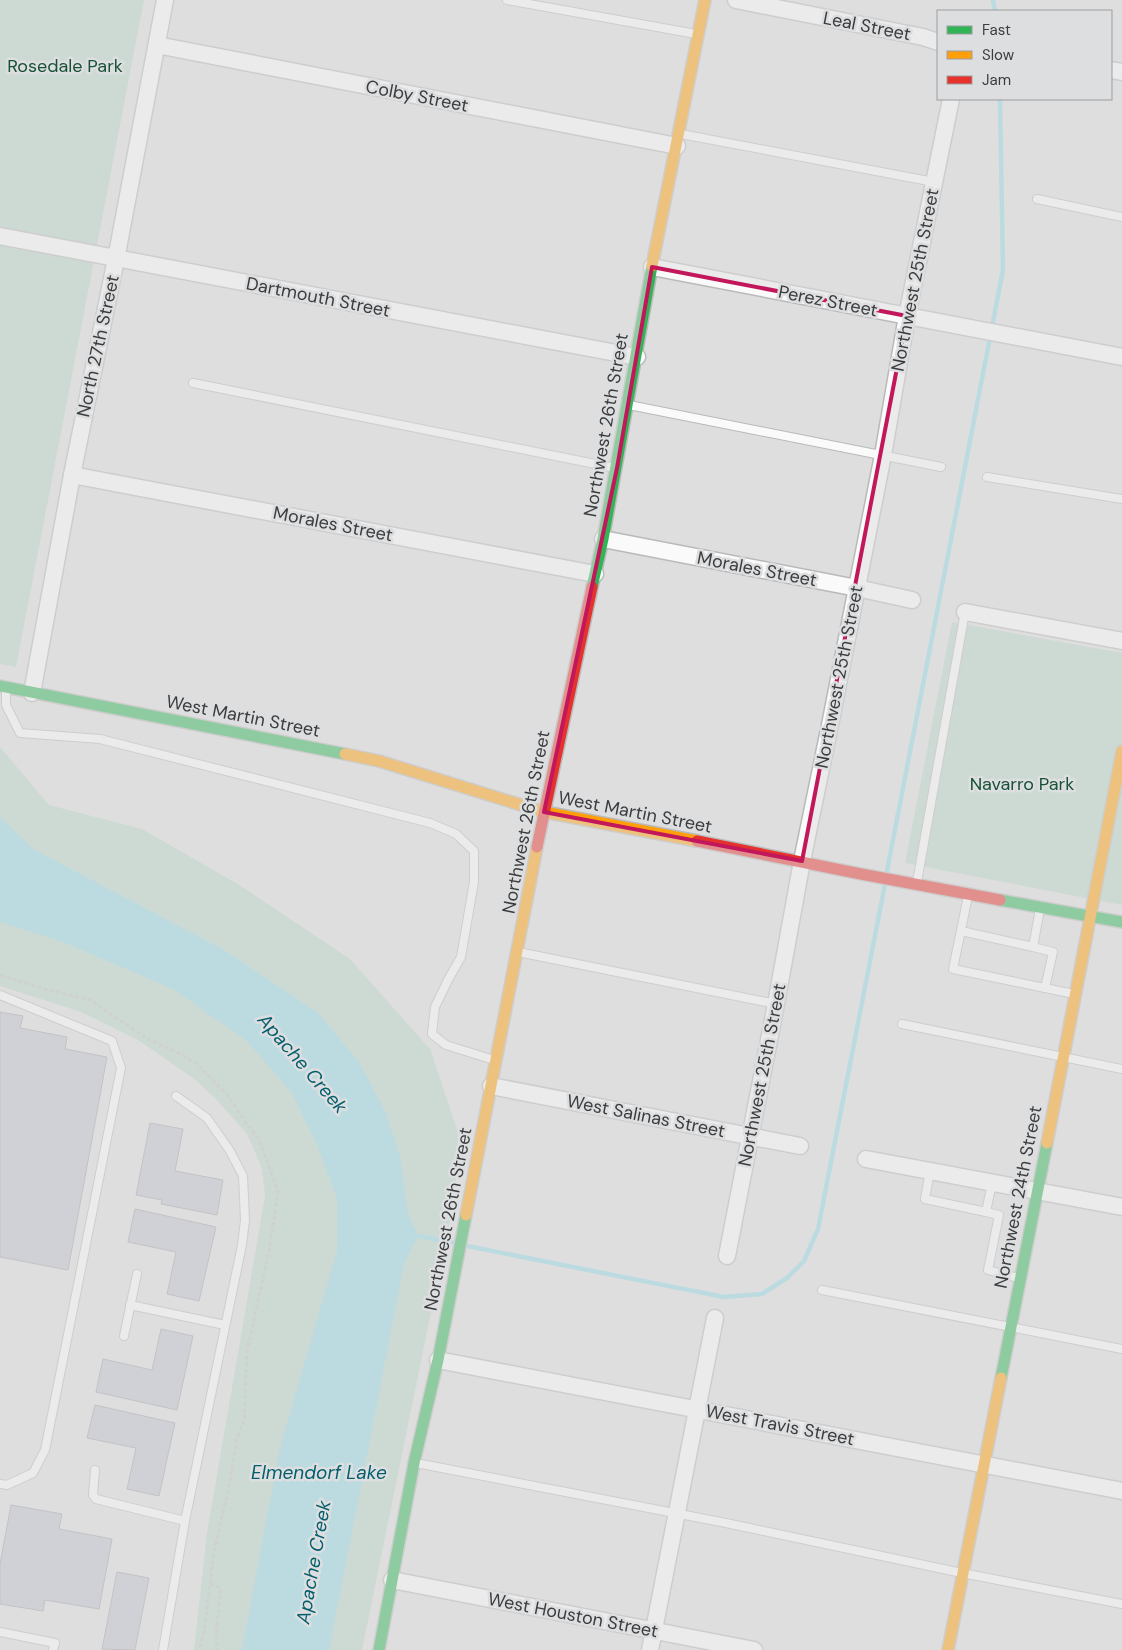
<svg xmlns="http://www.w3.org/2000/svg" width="1122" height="1650" font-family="'DM Sans',sans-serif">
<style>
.green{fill:#b9d4c5}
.water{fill:#91d7e5}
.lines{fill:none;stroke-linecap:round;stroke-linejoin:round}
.stream{stroke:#91d7e5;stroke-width:4.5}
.building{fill:#bec2cf;stroke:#a1a1a2}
.lane-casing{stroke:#b9b9ba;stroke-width:10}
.street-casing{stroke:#b9b9ba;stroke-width:19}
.fast-casing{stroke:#b9b9ba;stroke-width:14}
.slow-casing{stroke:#b9b9ba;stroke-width:14}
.jam-casing{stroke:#b9b9ba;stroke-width:14}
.path{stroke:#bdbebe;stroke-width:2.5;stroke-dasharray:4 2.5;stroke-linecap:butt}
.lane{stroke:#fafafa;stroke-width:8}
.street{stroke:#fafafa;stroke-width:16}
.fast{stroke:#30b455;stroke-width:11}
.slow{stroke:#ff9f0a;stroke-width:11}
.jam{stroke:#e5322d;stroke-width:11}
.marked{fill:none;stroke:#c2185b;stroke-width:4;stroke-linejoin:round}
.labels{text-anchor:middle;stroke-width:5;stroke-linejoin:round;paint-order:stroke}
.street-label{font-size:18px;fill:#3b3c3d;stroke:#dddee0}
.park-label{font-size:18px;fill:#175236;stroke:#dddee0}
.water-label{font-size:19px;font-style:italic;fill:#045f6d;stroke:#dddee0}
</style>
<rect width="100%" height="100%" fill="#dededf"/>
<g class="green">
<path d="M 0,0 L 144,0 L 16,667 L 0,664 Z"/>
<path d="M 952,622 L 1122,653 L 1122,905 L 905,863 Z"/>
<path d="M 0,747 L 49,805 L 142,829 L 241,886 L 350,959 L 430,1049 L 458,1133 L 455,1195 L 362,1650 L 194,1650 L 207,1533 L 265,1196 L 262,1168 L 247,1134 L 215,1098 L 193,1078 L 138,1040 L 81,1012 L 0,986 Z"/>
</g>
<path class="water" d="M 0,817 L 33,849 L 226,951 L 318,1013 L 359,1062 L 385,1111 L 400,1157 L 408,1214 L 418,1236 L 404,1264 L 329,1650 L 242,1650 L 280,1448 L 337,1251 L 337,1198 L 317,1145 L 292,1093 L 246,1040 L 173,989 L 63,942 L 0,922 Z"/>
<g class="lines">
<g class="stream">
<path d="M 993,0 L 995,11"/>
<path d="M 887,871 L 1003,270 L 1000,99"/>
<path d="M 413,1235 L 455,1243"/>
<path d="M 467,1246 L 724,1297 L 762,1294 L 787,1278 L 804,1261 L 818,1229 L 885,884"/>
</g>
</g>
<g class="building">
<path d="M 0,1012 L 23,1016 L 20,1028 L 67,1037 L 65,1049 L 107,1057 L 68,1270 L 0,1257 Z"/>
<path d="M 150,1123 L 183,1129 L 175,1171 L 223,1180 L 217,1215 L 161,1204 L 162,1200 L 136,1195 Z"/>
<path d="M 135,1209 L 216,1227 L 199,1301 L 167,1294 L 176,1252 L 128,1242 Z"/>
<path d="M 161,1329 L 193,1336 L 177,1410 L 96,1392 L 103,1359 L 152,1370 Z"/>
<path d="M 95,1405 L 175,1423 L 159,1496 L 127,1489 L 136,1448 L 87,1438 Z"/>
<path d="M 11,1505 L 62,1514 L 59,1529 L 112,1539 L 99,1609 L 45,1600 L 43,1611 L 0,1604 L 0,1564 Z"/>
<path d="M 117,1572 L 149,1578 L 135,1650 L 102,1649 Z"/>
</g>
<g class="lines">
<g class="lane-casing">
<g id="lane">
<path d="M 507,0 L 696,34"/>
<path d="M 681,134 L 934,182"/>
<path d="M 1037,199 L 1122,217"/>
<path d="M 193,383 L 615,468"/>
<path d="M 629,405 L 941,467"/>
<path d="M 987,477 L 1122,499"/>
<path d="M 6,689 L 6,705 L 20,733 L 100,739 L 430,823 L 456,834 L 474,851 L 474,882 L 461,957 L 448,980 L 435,1007 L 432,1034 L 446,1045 L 494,1060"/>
<path d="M 917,882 L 965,612"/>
<path d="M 968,896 L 953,969 L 1074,994"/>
<path d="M 1040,909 L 1033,947 L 1053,952 L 1045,988"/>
<path d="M 961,931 L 1033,947"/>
<path d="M 518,952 L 776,1004"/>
<path d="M 0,995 L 112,1041 L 121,1068 L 45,1450 L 33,1473 L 7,1485 L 0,1484"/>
<path d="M 902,1024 L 1122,1069"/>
<path d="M 930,1171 L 925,1199 L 986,1212 L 992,1183"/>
<path d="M 986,1212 L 999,1215 L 988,1270 L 1018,1278"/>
<path d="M 822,1290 L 1122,1349"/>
<path d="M 130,1305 L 225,1325"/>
<path d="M 124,1336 L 137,1274"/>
<path d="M 416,1463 L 726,1523 L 962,1573 L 1122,1604"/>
<path d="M 95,1470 L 93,1495 L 96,1499 L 185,1521"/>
<path d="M 0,1632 L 55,1643 L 53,1650"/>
<path d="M 163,1650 L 185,1521 L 242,1245 L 245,1220 L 243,1176 L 230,1151 L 207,1118 L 176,1096"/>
</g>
</g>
<g class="street-casing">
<g id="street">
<path d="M 736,0 L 923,37 L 938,42"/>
<path d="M 157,45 L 677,146"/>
<path d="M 1111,70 L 1122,72"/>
<path d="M 0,236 L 637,357"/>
<path d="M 652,267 L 1122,357"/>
<path d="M 72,475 L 595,574"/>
<path d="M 603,539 L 857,588 L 912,600"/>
<path d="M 965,612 L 1122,641"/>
<path d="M 32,693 L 72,475 L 116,259 L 165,0"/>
<path d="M 491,1086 L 800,1146"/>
<path d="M 866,1159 L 1122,1207"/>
<path d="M 727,1256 L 776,1004 L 802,861 L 831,720 L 883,455 L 907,316 L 951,99"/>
<path d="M 438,1360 L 1122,1491"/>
<path d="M 392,1580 L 754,1650"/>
<path d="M 650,1650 L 715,1318"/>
</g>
</g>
<g class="fast-casing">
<g id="fast">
<path d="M 592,587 L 603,539 L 652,266"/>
<path d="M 0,686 L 345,754"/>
<path d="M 1000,900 L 1122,922"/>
<path d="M 1001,1378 L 1047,1143"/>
<path d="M 379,1650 L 414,1463 L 438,1360 L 466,1215"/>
</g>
</g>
<g class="slow-casing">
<g id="slow">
<path d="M 652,266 L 705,0"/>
<path d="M 345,754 L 379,761 L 544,812 L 697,841"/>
<path d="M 1047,1143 L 1122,751"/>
<path d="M 466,1215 L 537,847"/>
<path d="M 948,1650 L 1001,1378"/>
</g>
</g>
<g class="jam-casing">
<g id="jam">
<path d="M 697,841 L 861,874 L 1000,900"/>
<path d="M 537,847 L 592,587"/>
</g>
</g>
<g class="path">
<path d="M 0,975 L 45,989 L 90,1000 L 146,1038 L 181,1054 L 197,1064 L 229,1097 L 245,1122 L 259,1139 L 278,1191 L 269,1251 L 247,1352 L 244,1420 L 236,1441 L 230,1482 L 214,1551 L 204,1632 L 199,1650"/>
<path d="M 210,1584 L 215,1585 L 221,1589 L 216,1633 L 217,1650"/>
</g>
<use href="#lane" class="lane"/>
<use href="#street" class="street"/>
<use href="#fast" class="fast"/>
<use href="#slow" class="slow"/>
<use href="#jam" class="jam"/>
</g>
<path d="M0 0H1122V1650H0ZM 652,267 L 907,316 L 802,861 L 544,812 L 617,468 Z" fill="#dededf" fill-opacity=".55" fill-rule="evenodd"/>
<path class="marked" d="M 652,267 L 907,316 L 802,861 L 544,812 L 617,468 Z"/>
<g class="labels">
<g class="street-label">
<text transform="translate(867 26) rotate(11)" y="6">Leal Street</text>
<text transform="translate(417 96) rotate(11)" y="6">Colby Street</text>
<text transform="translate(915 280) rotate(-79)" y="6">Northwest 25th Street</text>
<text transform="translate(318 297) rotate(11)" y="6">Dartmouth Street</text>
<text transform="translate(828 301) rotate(11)" y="6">Perez Street</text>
<text transform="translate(98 346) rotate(-78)" y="6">North 27th Street</text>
<text transform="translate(606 425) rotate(-80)" y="6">Northwest 26th Street</text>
<text transform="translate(333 524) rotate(11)" y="6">Morales Street</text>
<text transform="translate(757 569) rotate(11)" y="6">Morales Street</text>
<text transform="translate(839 677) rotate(-79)" y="6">Northwest 25th Street</text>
<text transform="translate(243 716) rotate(11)" y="6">West Martin Street</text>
<text transform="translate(635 812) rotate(11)" y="6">West Martin Street</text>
<text transform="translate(526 822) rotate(-79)" y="6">Northwest 26th Street</text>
<text transform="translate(762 1075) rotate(-79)" y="6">Northwest 25th Street</text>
<text transform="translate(646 1116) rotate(11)" y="6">West Salinas Street</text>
<text transform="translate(1018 1197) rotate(-79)" y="6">Northwest 24th Street</text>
<text transform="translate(448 1219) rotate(-79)" y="6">Northwest 26th Street</text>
<text transform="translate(780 1425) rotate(11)" y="6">West Travis Street</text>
<text transform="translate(573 1615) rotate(11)" y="6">West Houston Street</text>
</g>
<g class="park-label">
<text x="65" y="72">Rosedale Park</text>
<text x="1022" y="790">Navarro Park</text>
</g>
<g class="water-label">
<text transform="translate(303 1063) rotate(49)" y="7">Apache Creek</text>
<text x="319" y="1479">Elmendorf Lake</text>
<text transform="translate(313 1562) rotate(-80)" y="7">Apache Creek</text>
</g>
</g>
<rect x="937" y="10" width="175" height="90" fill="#dddee0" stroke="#9c9d9f"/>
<rect x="947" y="26" width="25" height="8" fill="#30b455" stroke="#9c9d9f"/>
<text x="982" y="35" font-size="15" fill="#3b3c3d">Fast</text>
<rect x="947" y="51" width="25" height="8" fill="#ff9f0a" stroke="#9c9d9f"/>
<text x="982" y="60" font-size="15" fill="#3b3c3d">Slow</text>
<rect x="947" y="76" width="25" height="8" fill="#e5322d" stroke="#9c9d9f"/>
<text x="982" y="85" font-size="15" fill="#3b3c3d">Jam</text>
</svg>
